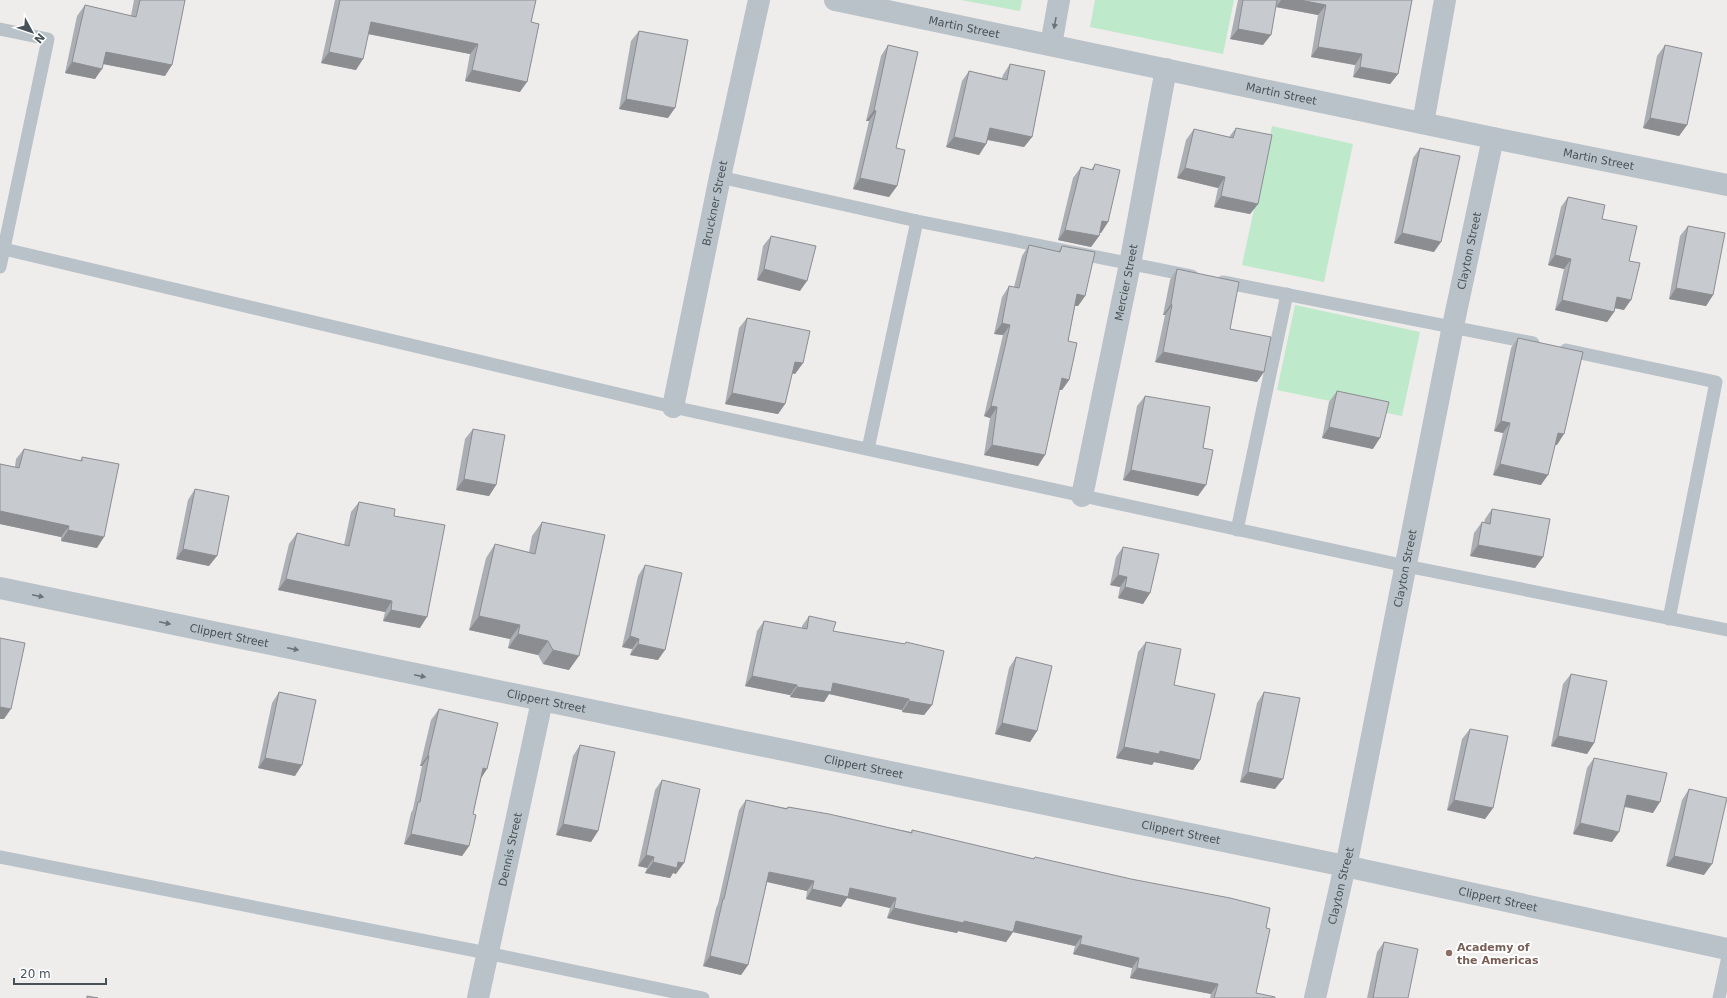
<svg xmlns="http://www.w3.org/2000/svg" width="1727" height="998" font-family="'DejaVu Sans',sans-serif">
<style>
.grass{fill:#bee9ca}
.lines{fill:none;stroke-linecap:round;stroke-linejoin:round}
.service{stroke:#b9c2c8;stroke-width:13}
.minor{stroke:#b9c2c8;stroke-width:22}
.wall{fill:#abaeb2}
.shaded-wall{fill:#8b8d91}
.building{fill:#c7cacf;stroke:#8b8d91}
.oneway{fill:#68737a}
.education-dot{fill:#8d6e63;stroke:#fff;stroke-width:1.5}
.labels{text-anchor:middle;stroke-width:4;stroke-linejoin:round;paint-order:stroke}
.street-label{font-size:11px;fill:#465158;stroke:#fff}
.education-label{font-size:11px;font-weight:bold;fill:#785e54;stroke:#fff;text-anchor:start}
</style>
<rect width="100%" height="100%" fill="#efecec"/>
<g class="grass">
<path d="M 961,0 L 1022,0 L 1020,11 Z"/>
<path d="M 1095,0 L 1234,0 L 1223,54 L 1090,27 Z"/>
<path d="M 1272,126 L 1353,144 L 1324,282 L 1242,265 Z"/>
<path d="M 1295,305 L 1420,332 L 1402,416 L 1277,390 Z"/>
</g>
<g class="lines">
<g class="service">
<path d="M 0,29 L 48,39 L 0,267"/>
<path d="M 720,177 L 917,221 L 1192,276"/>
<path d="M 4,249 L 673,407 L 1406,566 L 1727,630"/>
<path d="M 1223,282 L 1533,343"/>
<path d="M 1566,350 L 1716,382 L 1669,619"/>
<path d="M 868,449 L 917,221"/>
<path d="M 1237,530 L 1287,294"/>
<path d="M 0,857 L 487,953 L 703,998"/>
<path d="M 1719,998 L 1727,961"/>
</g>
<g class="minor">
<path id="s1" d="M 835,0 L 1493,138 L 1727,185"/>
<path d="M 1051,45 L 1059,0"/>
<path d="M 1423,123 L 1445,0"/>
<path id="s2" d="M 673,407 L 720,177 L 759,0"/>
<path id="s3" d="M 1082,496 L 1130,264 L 1166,69"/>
<path id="s4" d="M 0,588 L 1345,866 L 1727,949"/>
<path id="s5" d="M 478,998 L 542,701"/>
<path id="s6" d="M 1315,998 L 1345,866 L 1348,857 L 1453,326 L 1493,138"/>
</g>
</g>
<g class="wall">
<path d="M 134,0 L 185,0 L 165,76 L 103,64 L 95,79 L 65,73 L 77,16 L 85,5 L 131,16 Z"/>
<path d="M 335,0 L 536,0 L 531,22 L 520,92 L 465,81 L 470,54 L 368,34 L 356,70 L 321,63 Z"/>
<path d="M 1238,0 L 1277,0 L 1263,45 L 1230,39 Z"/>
<path d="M 1277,0 L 1412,0 L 1398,74 L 1390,84 L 1353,77 L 1355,65 L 1311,57 L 1318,15 L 1276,7 Z"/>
<path d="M 639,31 L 668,118 L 619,109 L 631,41 Z"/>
<path d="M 888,45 L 896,148 L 897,186 L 889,197 L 853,189 L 869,121 L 866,121 L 881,56 Z"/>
<path d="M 1665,45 L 1687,125 L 1679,136 L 1643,128 L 1657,56 Z"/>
<path d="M 1010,64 L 1032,137 L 1024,147 L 988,140 L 986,144 L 979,155 L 946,147 L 962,81 L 969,71 L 1002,78 L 1003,75 Z"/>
<path d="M 1236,128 L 1258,204 L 1250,214 L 1214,207 L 1218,188 L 1177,178 L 1186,140 L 1194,129 L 1229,137 Z"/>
<path d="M 1420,148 L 1434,252 L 1394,243 L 1413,158 Z"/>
<path d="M 1095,164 L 1108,222 L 1101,233 L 1100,232 L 1099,236 L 1091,247 L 1058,240 L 1073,178 L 1081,167 L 1091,170 Z"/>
<path d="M 1568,197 L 1602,219 L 1629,261 L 1624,310 L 1614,308 L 1614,312 L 1607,322 L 1555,310 L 1564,269 L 1548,265 L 1561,207 Z"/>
<path d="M 1688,226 L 1713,295 L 1706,306 L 1669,299 L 1680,236 Z"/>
<path d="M 771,236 L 800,291 L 757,280 L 763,246 Z"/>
<path d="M 1029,245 L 1058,252 L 1062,246 L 1085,296 L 1078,306 L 1075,306 L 1068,341 L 1069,380 L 1062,390 L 1059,390 L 1038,466 L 984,455 L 990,418 L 984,416 L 1003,335 L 994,334 L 1002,297 L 1009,286 L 1014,287 L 1022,256 Z"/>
<path d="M 1177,269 L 1230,329 L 1257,382 L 1155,362 L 1165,315 L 1163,315 L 1170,280 Z"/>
<path d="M 747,318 L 803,363 L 795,374 L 792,373 L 785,404 L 778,414 L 725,404 L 739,328 Z"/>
<path d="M 1518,338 L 1557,445 L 1555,445 L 1541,485 L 1493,475 L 1503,433 L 1494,431 L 1511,348 Z"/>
<path d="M 1337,391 L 1373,449 L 1322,438 L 1329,402 Z"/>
<path d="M 1145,396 L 1203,448 L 1198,496 L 1123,480 L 1137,406 Z"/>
<path d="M 473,429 L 496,485 L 489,496 L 456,490 L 465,439 Z"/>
<path d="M 24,449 L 80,461 L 82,457 L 97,548 L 61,541 L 61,537 L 0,524 L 0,464 L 15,467 L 16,459 Z"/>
<path d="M 195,489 L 209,566 L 176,559 L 188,500 Z"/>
<path d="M 359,502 L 394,516 L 420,628 L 383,621 L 385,612 L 278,590 L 289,544 L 297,533 L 344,545 L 351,512 Z"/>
<path d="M 1492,509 L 1543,557 L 1535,568 L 1470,556 L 1474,533 L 1482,522 L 1484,523 L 1485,519 Z"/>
<path d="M 542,522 L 569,670 L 543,664 L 538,655 L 508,648 L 510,639 L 469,630 L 486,558 L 495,544 L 529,552 L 532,536 Z"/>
<path d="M 1123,547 L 1150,593 L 1143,604 L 1118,598 L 1120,587 L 1110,585 L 1116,557 Z"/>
<path d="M 645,565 L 658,660 L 630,655 L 632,649 L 622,647 L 638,576 Z"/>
<path d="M 809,616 L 833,631 L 905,644 L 906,642 L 932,705 L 924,715 L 902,712 L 902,710 L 829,694 L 824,702 L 790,697 L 790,695 L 745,686 L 757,631 L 764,621 L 802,628 L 802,626 Z"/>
<path d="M 1146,642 L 1174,685 L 1200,760 L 1193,770 L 1154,762 L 1152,765 L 1116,758 L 1138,652 Z"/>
<path d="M 1016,657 L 1037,731 L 1030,742 L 995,734 L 1009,668 Z"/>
<path d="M 1571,674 L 1594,743 L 1587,754 L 1551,746 L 1563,684 Z"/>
<path d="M 279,692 L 295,776 L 258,768 L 272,703 Z"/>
<path d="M 1264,692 L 1275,789 L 1240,782 L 1257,703 Z"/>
<path d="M 439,709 L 481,779 L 473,814 L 469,846 L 462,856 L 404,844 L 411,813 L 413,809 L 422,766 L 420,766 L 431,720 Z"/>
<path d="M 1470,729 L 1493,808 L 1485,819 L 1447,810 L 1462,739 Z"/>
<path d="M 580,745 L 598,831 L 591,842 L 556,835 L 573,756 Z"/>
<path d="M 1594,758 L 1653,813 L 1624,807 L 1612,842 L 1573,834 L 1587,768 Z"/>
<path d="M 662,780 L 676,874 L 673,873 L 670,878 L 645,873 L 647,868 L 638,866 L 655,790 Z"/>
<path d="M 1689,789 L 1704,875 L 1666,866 L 1682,800 Z"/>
<path d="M 746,800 L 786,808 L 788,807 L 911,832 L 912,830 L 1033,859 L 1035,857 L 1266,928 L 1256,993 L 1275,998 L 1210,998 L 1211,994 L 1130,978 L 1132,968 L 1073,954 L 1075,946 L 1013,932 L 1006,942 L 958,931 L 957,933 L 923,926 L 887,918 L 890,908 L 847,898 L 841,907 L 806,899 L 807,891 L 767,882 L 748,965 L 741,975 L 703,966 L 716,908 L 718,904 L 739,810 Z"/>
<path d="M 1384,942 L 1408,998 L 1367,998 L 1377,952 Z"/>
</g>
<g class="shaded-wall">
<path d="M 1281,0 L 1300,0 L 1326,5 L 1318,15 L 1276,7 Z"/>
<path d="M 371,22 L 478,44 L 470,54 L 363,33 Z"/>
<path d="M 1238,29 L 1271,35 L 1263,45 L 1230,39 Z"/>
<path d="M 1318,47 L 1362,54 L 1355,65 L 1311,57 Z"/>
<path d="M 106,52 L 172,65 L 165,76 L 98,63 Z"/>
<path d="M 329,52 L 363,59 L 356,70 L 321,63 Z"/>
<path d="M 72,62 L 102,69 L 95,79 L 65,73 Z"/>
<path d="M 1360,67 L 1398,74 L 1390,84 L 1353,77 Z"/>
<path d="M 472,70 L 527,82 L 520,92 L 465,81 Z"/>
<path d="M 626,99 L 675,108 L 668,118 L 619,109 Z"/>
<path d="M 874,110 L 876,111 L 869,121 L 866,121 Z"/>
<path d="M 1650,118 L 1687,125 L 1679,136 L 1643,128 Z"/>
<path d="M 990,128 L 1032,137 L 1024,147 L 983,139 Z"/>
<path d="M 954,137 L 986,144 L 979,155 L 946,147 Z"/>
<path d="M 1185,168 L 1225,177 L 1218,188 L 1177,178 Z"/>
<path d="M 860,178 L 897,186 L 889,197 L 853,189 Z"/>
<path d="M 1221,196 L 1258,204 L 1250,214 L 1214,207 Z"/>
<path d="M 1102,221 L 1108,222 L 1101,233 L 1095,231 Z"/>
<path d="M 1065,230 L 1099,236 L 1091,247 L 1058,240 Z"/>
<path d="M 1402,233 L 1441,242 L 1434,252 L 1394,243 Z"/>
<path d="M 1555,255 L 1571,259 L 1564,269 L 1548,265 Z"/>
<path d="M 764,269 L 807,281 L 800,291 L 757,280 Z"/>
<path d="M 1676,288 L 1713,295 L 1706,306 L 1669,299 Z"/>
<path d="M 1077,294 L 1085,296 L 1078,306 L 1070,305 Z"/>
<path d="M 1617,297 L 1631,300 L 1624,310 L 1610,307 Z"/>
<path d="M 1562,300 L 1614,312 L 1607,322 L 1555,310 Z"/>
<path d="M 1171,304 L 1172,305 L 1165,315 L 1163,315 Z"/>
<path d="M 1002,323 L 1010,325 L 1003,335 L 994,334 Z"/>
<path d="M 1163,352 L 1264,372 L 1257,382 L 1155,362 Z"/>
<path d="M 795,362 L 803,363 L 795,374 L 787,372 Z"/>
<path d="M 1062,378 L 1069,380 L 1062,390 L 1054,389 Z"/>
<path d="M 732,393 L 785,404 L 778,414 L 725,404 Z"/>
<path d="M 991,406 L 997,407 L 990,418 L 984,416 Z"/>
<path d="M 1501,421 L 1510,423 L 1503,433 L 1494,431 Z"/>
<path d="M 1329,427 L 1380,438 L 1373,449 L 1322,438 Z"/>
<path d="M 1558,433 L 1564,434 L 1557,445 L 1550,444 Z"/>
<path d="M 992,445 L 1045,455 L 1038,466 L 984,455 Z"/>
<path d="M 1500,464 L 1548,475 L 1541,485 L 1493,475 Z"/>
<path d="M 1131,470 L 1206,485 L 1198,496 L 1123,480 Z"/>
<path d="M 464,479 L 496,485 L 489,496 L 456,490 Z"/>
<path d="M 0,511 L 69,526 L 61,537 L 0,524 Z"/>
<path d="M 68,530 L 104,537 L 97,548 L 61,541 Z"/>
<path d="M 1478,545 L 1543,557 L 1535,568 L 1470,556 Z"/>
<path d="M 183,549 L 217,556 L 209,566 L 176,559 Z"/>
<path d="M 1118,575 L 1127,577 L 1120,587 L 1110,585 Z"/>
<path d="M 286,579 L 392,601 L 385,612 L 278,590 Z"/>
<path d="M 1125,587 L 1150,593 L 1143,604 L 1118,598 Z"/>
<path d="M 391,610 L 427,617 L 420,628 L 383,621 Z"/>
<path d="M 479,616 L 520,625 L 510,639 L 469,630 Z"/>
<path d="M 518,634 L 548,641 L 538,655 L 508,648 Z"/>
<path d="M 630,636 L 639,639 L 632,649 L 622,647 Z"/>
<path d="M 638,644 L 665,650 L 658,660 L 630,655 Z"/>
<path d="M 553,650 L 579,656 L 569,670 L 543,664 Z"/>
<path d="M 752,676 L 797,685 L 790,695 L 745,686 Z"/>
<path d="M 833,683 L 909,699 L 902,710 L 829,694 L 824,702 L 790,697 L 797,687 Z"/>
<path d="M 909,701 L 932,705 L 924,715 L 902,712 Z"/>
<path d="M 0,707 L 11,709 L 4,719 L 0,719 Z"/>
<path d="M 1002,723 L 1037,731 L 1030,742 L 995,734 Z"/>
<path d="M 1558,736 L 1594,743 L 1587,754 L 1551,746 Z"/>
<path d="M 1124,747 L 1160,751 L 1200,760 L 1193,770 L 1154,762 L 1152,765 L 1116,758 Z"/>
<path d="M 428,755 L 429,756 L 422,766 L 420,766 Z"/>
<path d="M 265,758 L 302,765 L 295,776 L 258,768 Z"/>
<path d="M 483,768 L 487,769 L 480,780 Z"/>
<path d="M 1248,772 L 1283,779 L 1275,789 L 1240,782 Z"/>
<path d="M 1627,795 L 1660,802 L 1653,813 L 1619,805 Z"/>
<path d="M 1454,800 L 1493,808 L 1485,819 L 1447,810 Z"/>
<path d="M 1580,823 L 1619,832 L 1612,842 L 1573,834 Z"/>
<path d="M 563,824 L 598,831 L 591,842 L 556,835 Z"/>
<path d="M 411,834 L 469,846 L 462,856 L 404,844 Z"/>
<path d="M 646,855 L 654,857 L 647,868 L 638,866 Z"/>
<path d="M 1674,856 L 1712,864 L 1704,875 L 1666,866 Z"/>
<path d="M 653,862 L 678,862 L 684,863 L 676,874 L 673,873 L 670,878 L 645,873 Z"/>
<path d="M 769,872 L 814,881 L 807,891 L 763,881 Z"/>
<path d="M 850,888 L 896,898 L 890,908 L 847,898 L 841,907 L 806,899 L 812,889 Z"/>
<path d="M 894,908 L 964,921 L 1016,921 L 1082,936 L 1075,946 L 1013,932 L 1006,942 L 958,931 L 957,933 L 923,926 L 887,918 Z"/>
<path d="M 1080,944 L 1139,958 L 1132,968 L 1073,954 Z"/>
<path d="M 710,956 L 748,965 L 741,975 L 703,966 Z"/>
<path d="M 1137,968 L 1218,984 L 1211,994 L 1130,978 Z"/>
</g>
<g class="building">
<path d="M 140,0 L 185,0 L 172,65 L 106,52 L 102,69 L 72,62 L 85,5 L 136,17 Z"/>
<path d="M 340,0 L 536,0 L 531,22 L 539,24 L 527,82 L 472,70 L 478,44 L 371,22 L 363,59 L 329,52 Z"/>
<path d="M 1243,0 L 1277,0 L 1271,35 L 1238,29 Z"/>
<path d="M 1300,0 L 1412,0 L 1398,74 L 1360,67 L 1362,54 L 1318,47 L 1326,5 Z"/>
<path d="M 639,31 L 688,40 L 675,108 L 626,99 Z"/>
<path d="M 888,45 L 918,52 L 896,148 L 905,150 L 897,186 L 860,178 L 876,111 L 874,110 Z"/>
<path d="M 1665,45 L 1702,53 L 1687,125 L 1650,118 Z"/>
<path d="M 1010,64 L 1045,71 L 1032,137 L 990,128 L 986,144 L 954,137 L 969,71 L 1007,80 Z"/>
<path d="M 1236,128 L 1272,135 L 1258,204 L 1221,196 L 1225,177 L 1185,168 L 1194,129 L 1233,138 Z"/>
<path d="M 1420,148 L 1460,156 L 1441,242 L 1402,233 Z"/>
<path d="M 1095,164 L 1120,170 L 1108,222 L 1102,221 L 1099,236 L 1065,230 L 1081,167 L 1093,170 Z"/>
<path d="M 1568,197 L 1605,205 L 1602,219 L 1637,226 L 1629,261 L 1640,263 L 1631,300 L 1617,297 L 1614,312 L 1562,300 L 1571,259 L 1555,255 Z"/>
<path d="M 1688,226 L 1725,233 L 1713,295 L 1676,288 Z"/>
<path d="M 771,236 L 816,246 L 807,281 L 764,269 Z"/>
<path d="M 1029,245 L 1060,252 L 1062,246 L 1095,252 L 1085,296 L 1077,294 L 1068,341 L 1077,343 L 1069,380 L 1062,378 L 1045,455 L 992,445 L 997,407 L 991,406 L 1010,325 L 1002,323 L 1009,286 L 1019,288 Z"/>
<path d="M 1177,269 L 1239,282 L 1230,329 L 1271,337 L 1264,372 L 1163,352 L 1172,305 L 1171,304 Z"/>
<path d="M 747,318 L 810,331 L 803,363 L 795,362 L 785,404 L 732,393 Z"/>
<path d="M 1518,338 L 1583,352 L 1564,434 L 1558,433 L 1548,475 L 1500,464 L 1510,423 L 1501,421 Z"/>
<path d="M 1337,391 L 1389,402 L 1380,438 L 1329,427 Z"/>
<path d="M 1145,396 L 1210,407 L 1203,448 L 1213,450 L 1206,485 L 1131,470 Z"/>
<path d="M 473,429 L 505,435 L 496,485 L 464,479 Z"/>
<path d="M 24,449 L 82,461 L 82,457 L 119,464 L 104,537 L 68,530 L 69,526 L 0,511 L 0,464 L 19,468 Z"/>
<path d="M 195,489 L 229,496 L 217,556 L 183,549 Z"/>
<path d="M 359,502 L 395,509 L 394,516 L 445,525 L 427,617 L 391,610 L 392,601 L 286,579 L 297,533 L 349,546 Z"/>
<path d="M 1492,509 L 1550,519 L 1543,557 L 1478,545 L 1482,522 L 1490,524 Z"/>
<path d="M 542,522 L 605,535 L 579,656 L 553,650 L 548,641 L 518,634 L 520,625 L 479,616 L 495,544 L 535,554 Z"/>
<path d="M 1123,547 L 1159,554 L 1150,593 L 1125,587 L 1127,577 L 1118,575 Z"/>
<path d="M 645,565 L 682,573 L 665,650 L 638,644 L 639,639 L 630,636 Z"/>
<path d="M 809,616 L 836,622 L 833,631 L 905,644 L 906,642 L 944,651 L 932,705 L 909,701 L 909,699 L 833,683 L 831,692 L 797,687 L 797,685 L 752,676 L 764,621 L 807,629 Z"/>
<path d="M 0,638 L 25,643 L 11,709 L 0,707 Z"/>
<path d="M 1146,642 L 1181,649 L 1174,685 L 1215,694 L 1200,760 L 1160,751 L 1159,754 L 1124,747 Z"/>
<path d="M 1016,657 L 1052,666 L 1037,731 L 1002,723 Z"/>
<path d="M 1571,674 L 1607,681 L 1594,743 L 1558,736 Z"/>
<path d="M 279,692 L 316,700 L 302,765 L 265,758 Z"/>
<path d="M 1264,692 L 1300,698 L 1283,779 L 1248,772 Z"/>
<path d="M 439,709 L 498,723 L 487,769 L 483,768 L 473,814 L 476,815 L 469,846 L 411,834 L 418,802 L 420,802 L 429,756 L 428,755 Z"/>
<path d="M 1470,729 L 1508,736 L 1493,808 L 1454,800 Z"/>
<path d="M 580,745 L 615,752 L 598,831 L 563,824 Z"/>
<path d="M 1594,758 L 1667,773 L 1660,802 L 1627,795 L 1619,832 L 1580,823 Z"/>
<path d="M 662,780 L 700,789 L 684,863 L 678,862 L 677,868 L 653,862 L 654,857 L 646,855 Z"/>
<path d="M 1689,789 L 1727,798 L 1712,864 L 1674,856 Z"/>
<path d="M 746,800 L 787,809 L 788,807 L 829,814 L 912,833 L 912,830 L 1034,859 L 1035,857 L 1131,879 L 1230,898 L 1270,908 L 1266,928 L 1270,929 L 1256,993 L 1275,997 L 1275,998 L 1214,998 L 1218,984 L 1137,968 L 1139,958 L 1080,944 L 1082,936 L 1016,921 L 1013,932 L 964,921 L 964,923 L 930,916 L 894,908 L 896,898 L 850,888 L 848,897 L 812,889 L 814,881 L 769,872 L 748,965 L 710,956 L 723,899 L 724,899 Z"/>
<path d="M 1384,942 L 1418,949 L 1408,998 L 1373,998 Z"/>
<path d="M 87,996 L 98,998 L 87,998 Z"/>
</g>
<defs><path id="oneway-solid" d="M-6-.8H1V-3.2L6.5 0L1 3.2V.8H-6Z"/></defs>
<g class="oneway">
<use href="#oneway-solid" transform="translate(1055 23) rotate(100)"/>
<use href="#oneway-solid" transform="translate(38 596) rotate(12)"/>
<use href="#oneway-solid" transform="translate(165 623) rotate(12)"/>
<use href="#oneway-solid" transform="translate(293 649) rotate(12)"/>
<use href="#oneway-solid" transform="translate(420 676) rotate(12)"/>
</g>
<circle class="education-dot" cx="1449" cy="953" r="4"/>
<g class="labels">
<g class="street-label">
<text dy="4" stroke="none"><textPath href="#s1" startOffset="132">Martin Street</textPath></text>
<text dy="4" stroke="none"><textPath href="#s1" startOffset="456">Martin Street</textPath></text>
<text dy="4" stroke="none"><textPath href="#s1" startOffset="780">Martin Street</textPath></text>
<text dy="4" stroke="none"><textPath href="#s2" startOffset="208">Bruckner Street</textPath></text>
<text dy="4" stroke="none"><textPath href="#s6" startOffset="763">Clayton Street</textPath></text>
<text dy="4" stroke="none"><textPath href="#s3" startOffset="218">Mercier Street</textPath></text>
<text dy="4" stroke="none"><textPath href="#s6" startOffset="439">Clayton Street</textPath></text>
<text dy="4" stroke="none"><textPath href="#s4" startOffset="234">Clippert Street</textPath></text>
<text dy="4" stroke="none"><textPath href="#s4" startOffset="558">Clippert Street</textPath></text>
<text dy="4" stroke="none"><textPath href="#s4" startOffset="882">Clippert Street</textPath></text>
<text dy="4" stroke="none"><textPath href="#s4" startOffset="1206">Clippert Street</textPath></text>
<text dy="4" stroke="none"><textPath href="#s5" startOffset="152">Dennis Street</textPath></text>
<text dy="4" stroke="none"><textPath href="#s6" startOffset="115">Clayton Street</textPath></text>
<text dy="4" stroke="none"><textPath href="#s4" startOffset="1530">Clippert Street</textPath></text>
</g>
<g class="education-label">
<text x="1457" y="951">Academy of<tspan x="1457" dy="13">the Americas</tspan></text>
</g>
</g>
<g transform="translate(32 32) rotate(130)" stroke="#ffffff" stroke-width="3" paint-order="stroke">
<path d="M0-3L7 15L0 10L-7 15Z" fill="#465158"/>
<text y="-6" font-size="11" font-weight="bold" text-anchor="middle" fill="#465158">N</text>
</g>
<path d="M14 978v6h92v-6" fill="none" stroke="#465158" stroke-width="2"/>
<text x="20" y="978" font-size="12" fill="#465158" stroke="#ffffff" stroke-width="3" paint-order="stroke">20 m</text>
</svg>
